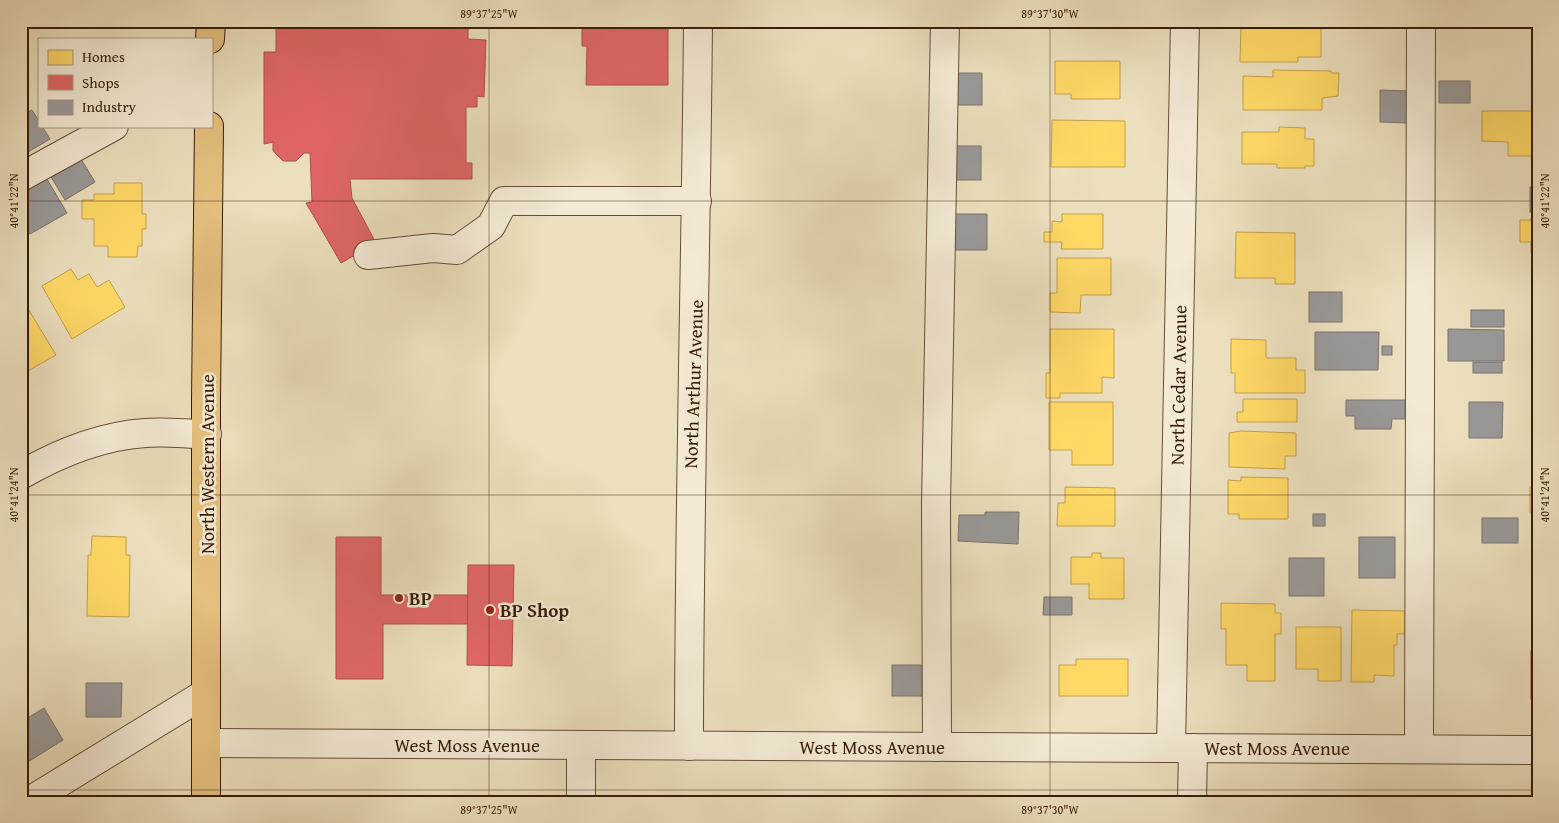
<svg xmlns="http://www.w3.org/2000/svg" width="1559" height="823" font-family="'Gentium Book Plus',serif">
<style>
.homes{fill:#ffd966;stroke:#c3a04a}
.shops{fill:#e06666;stroke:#ae504a}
.industry{fill:#999;stroke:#7c746e}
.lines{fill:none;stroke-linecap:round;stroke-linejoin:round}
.minor-casing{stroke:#654d36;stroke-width:30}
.major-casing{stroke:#381c09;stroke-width:30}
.minor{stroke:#f3ead4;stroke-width:28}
.major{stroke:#e6c07e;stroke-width:28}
.ticks{fill:none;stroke:#381c09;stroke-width:1;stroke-opacity:0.45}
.poi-dot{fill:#8f2418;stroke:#f3ead4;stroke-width:2}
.labels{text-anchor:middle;stroke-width:5;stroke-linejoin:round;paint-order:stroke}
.street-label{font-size:19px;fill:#381c09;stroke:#f3ead4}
.poi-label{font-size:19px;font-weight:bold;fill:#381c09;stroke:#f3ead4;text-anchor:start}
.neatline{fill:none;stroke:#381c09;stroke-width:2}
.ticks-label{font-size:12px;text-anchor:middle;fill:#381c09}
</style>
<rect width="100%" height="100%" fill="#ecdfbd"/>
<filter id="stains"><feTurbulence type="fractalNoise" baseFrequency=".004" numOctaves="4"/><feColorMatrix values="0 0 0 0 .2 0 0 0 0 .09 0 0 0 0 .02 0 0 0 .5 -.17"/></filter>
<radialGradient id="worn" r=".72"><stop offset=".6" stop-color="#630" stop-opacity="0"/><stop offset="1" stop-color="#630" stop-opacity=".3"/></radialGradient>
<g class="homes">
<path d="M 1241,25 L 1321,26 L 1321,57 L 1298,57 L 1298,62 L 1240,62 Z"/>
<path d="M 1055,61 L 1120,61 L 1120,99 L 1071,99 L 1071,94 L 1055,94 Z"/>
<path d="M 1273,70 L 1331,71 L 1331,73 L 1339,73 L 1338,96 L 1322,98 L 1322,110 L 1243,110 L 1243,76 L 1273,77 Z"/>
<path d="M 1482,111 L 1538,111 L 1538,156 L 1508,156 L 1508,142 L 1482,141 Z"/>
<path d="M 1052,120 L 1125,121 L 1125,167 L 1051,167 Z"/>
<path d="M 1279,127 L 1305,128 L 1305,139 L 1314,139 L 1314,166 L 1305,166 L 1305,168 L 1277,168 L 1277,164 L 1242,164 L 1242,132 L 1279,132 Z"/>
<path d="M 114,183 L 142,183 L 142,214 L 146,214 L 146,229 L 142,229 L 142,246 L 138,246 L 137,257 L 108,257 L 108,246 L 94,246 L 94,219 L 82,219 L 82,200 L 94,200 L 94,194 L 114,194 Z"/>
<path d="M 1062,214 L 1103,214 L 1103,249 L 1061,249 L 1062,242 L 1044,242 L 1044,232 L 1052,232 L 1052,221 L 1062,222 Z"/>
<path d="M 1531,218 L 1538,218 L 1538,253 L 1531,253 L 1531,242 L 1520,242 L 1520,220 L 1531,220 Z"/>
<path d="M 1236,232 L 1295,233 L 1295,284 L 1275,284 L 1275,278 L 1235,278 Z"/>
<path d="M 1057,258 L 1111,258 L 1111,295 L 1081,295 L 1080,313 L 1050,312 L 1050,293 L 1057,293 Z"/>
<path d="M 71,269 L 78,280 L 89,274 L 97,287 L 109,280 L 125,307 L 72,339 L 42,286 Z"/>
<path d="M 21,297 L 56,355 L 26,372 L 21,365 Z"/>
<rect x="1536" y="301" width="2" height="14"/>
<path d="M 1050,329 L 1114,329 L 1114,378 L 1102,377 L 1102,393 L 1060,393 L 1060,398 L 1046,398 L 1046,373 L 1050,373 Z"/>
<path d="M 1231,339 L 1266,340 L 1266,358 L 1296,358 L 1296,370 L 1305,370 L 1305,393 L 1235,393 L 1235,373 L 1231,373 Z"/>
<path d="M 1537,355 L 1538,355 L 1538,379 L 1536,379 Z"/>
<path d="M 1243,399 L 1297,399 L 1297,422 L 1237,422 L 1237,412 L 1243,412 Z"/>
<path d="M 1049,402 L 1113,402 L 1113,465 L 1072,465 L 1072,450 L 1049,450 Z"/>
<rect x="1533" y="426" width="5" height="45"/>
<path d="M 1241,431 L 1296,433 L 1296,456 L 1285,456 L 1285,469 L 1229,467 L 1229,433 Z"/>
<path d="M 1241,477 L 1288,478 L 1288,519 L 1239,519 L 1239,514 L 1228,514 L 1228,480 L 1241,481 Z"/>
<path d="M 1065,487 L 1115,488 L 1115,526 L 1057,526 L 1058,503 L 1065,503 Z"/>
<rect x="1530" y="487" width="8" height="25"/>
<path d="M 92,536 L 126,537 L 126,555 L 130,555 L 129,617 L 87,616 L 88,555 L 91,555 Z"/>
<path d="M 1092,553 L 1101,553 L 1101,558 L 1124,558 L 1124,599 L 1089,599 L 1089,584 L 1071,584 L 1071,557 L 1092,557 Z"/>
<path d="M 1221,603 L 1275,604 L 1275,613 L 1281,613 L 1281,634 L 1275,634 L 1275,681 L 1247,681 L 1247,665 L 1226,665 L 1226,629 L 1221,629 Z"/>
<path d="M 1352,610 L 1405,611 L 1405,634 L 1397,634 L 1397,645 L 1394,645 L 1394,676 L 1374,675 L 1374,682 L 1351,682 Z"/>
<path d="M 1296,627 L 1341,627 L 1341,681 L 1318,681 L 1318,669 L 1296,669 Z"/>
<path d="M 1076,659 L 1128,659 L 1128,696 L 1059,696 L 1059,665 L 1076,665 Z"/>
</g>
<g class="shops">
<path d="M 276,21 L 468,21 L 468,39 L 486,40 L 484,97 L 477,96 L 477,107 L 466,107 L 466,163 L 472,163 L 472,179 L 350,179 L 352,198 L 376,243 L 341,263 L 306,203 L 312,202 L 310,153 L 304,153 L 296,161 L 283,161 L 273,151 L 273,142 L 264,144 L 264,52 L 276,52 Z"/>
<path d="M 582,21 L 668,21 L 668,85 L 586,85 L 587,46 L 582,46 Z"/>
<path d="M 336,537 L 381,537 L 381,595 L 472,595 L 472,624 L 383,624 L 383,679 L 336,679 Z"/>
<path d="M 468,565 L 514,565 L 512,666 L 467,665 Z"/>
<rect x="1531" y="651" width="7" height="48"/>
</g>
<g class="industry">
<rect x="974" y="21" width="30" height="6"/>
<path d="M 950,73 L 982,73 L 982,105 L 949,105 Z"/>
<rect x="1439" y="81" width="31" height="22"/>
<path d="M 1380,90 L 1409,91 L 1408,123 L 1380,122 Z"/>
<path d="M 32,110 L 39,121 L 39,126 L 42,126 L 50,139 L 23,155 L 21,152 L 21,116 Z"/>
<rect x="949" y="146" width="32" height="34"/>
<path d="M 78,154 L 95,182 L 65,200 L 48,172 Z"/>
<path d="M 44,174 L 67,213 L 30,234 L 21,219 L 21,187 Z"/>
<rect x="1530" y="187" width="8" height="25"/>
<path d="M 946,214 L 987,214 L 987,250 L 945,250 Z"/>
<rect x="1309" y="292" width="33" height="30"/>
<rect x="1471" y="310" width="33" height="17"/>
<path d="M 1448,329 L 1504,330 L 1504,361 L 1448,361 Z"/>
<path d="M 1315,332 L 1379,332 L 1378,370 L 1315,370 Z"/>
<rect x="1382" y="346" width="10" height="9"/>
<rect x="1473" y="362" width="29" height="11"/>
<path d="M 1346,400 L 1405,400 L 1405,419 L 1392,419 L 1391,429 L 1355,429 L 1355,416 L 1346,416 Z"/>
<path d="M 1469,402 L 1503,402 L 1502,438 L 1469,438 Z"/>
<path d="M 985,512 L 1019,512 L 1018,544 L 958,541 L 959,515 L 985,515 Z"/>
<rect x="1313" y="514" width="12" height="12"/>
<rect x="1482" y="518" width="36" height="25"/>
<rect x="1359" y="537" width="36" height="41"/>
<rect x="1289" y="558" width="35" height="38"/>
<path d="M 1044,597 L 1072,597 L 1072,615 L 1043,615 Z"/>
<rect x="892" y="665" width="30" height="31"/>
<path d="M 86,683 L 122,683 L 121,717 L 86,717 Z"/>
<path d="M 44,708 L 63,740 L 23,765 L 21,722 Z"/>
</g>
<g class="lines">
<g class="minor-casing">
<g id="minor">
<path d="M 21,177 L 114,126"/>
<path d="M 368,255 L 433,248 L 457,250 L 491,226 L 504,201 L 697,201"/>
<path d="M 21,475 C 59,453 101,436 145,433 C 165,431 186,434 207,434"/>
<path d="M 206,743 L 1538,750"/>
<path d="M 689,746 C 689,504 696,263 698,21"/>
<path d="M 937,747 L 936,505 L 945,21"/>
<path d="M 1171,748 L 1185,21"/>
<path d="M 1419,749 L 1421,21"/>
<path d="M 28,802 L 206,693"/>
<path d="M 581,802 L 581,745"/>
<path d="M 1192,802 L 1193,748"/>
</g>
</g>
<g class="major-casing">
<g id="major">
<path d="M 210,39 L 211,21"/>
<path d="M 206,802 L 206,400 L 209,126"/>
</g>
</g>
<use href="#minor" class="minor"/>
<use href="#major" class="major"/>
</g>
<path class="ticks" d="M 489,21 L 489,802M 1050,21 L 1050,802M 21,201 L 1538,201M 21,495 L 1538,495M 21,790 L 1538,790"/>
<g class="poi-dot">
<circle cx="399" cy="598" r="5"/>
<circle cx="490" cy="610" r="5"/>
</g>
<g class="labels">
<g class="street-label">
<text transform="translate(693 384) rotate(-88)" y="7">North Arthur Avenue</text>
<text transform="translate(1178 385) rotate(-89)" y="7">North Cedar Avenue</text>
<text transform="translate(207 464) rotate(-90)" y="7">North Western Avenue</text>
<text x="467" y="752">West Moss Avenue</text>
<text x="872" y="754">West Moss Avenue</text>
<text x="1277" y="755">West Moss Avenue</text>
</g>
<g class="poi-label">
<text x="409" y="605">BP</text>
<text x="500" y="617">BP Shop</text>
</g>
</g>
<rect width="1559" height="823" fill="none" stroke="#ecdfbd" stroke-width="55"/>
<rect x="38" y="38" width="175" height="90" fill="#f3ead4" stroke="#a89883"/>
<rect x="48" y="50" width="25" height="15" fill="#ffd966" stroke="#a89883"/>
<text x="82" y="62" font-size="15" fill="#381c09">Homes</text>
<rect x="48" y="75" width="25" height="15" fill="#e06666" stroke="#a89883"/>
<text x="82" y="88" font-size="15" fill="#381c09">Shops</text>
<rect x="48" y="100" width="25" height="15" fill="#999999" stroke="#a89883"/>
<text x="82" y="112" font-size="15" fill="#381c09">Industry</text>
<rect x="28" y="28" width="1504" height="768" class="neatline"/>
<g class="ticks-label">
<text x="489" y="18">89°37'25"W</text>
<text x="1050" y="18">89°37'30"W</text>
<text transform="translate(1545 201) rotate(-90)" y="4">40°41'22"N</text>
<text transform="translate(14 201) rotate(-90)" y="4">40°41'22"N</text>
<text transform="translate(1545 495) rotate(-90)" y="4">40°41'24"N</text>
<text transform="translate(14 495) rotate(-90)" y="4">40°41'24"N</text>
<text x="489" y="814">89°37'25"W</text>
<text x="1050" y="814">89°37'30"W</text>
</g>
<rect width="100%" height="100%" filter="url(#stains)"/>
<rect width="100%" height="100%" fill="url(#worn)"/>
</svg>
